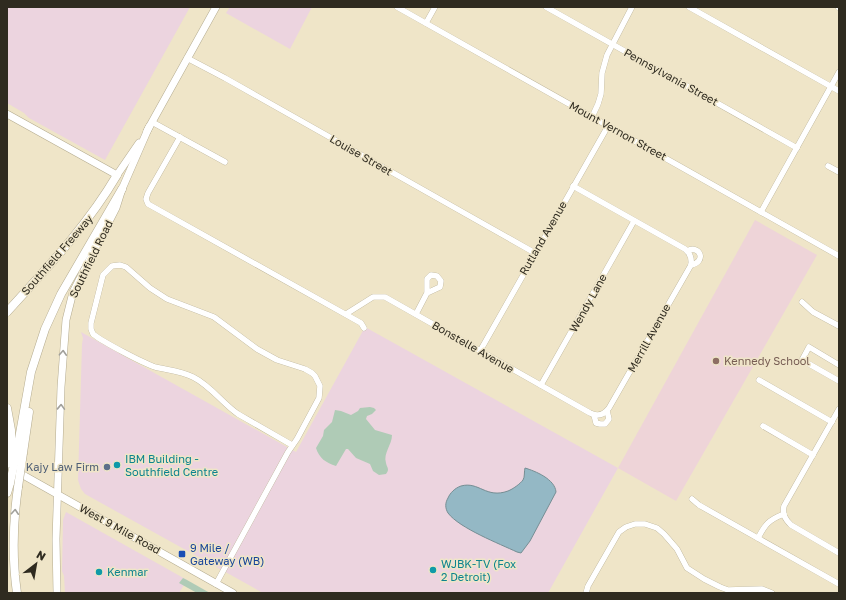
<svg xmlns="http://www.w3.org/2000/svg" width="846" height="600" font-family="'Golos Text',sans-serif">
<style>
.commercial{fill:#ecd4df}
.education{fill:#eed4d8}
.green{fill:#afcbb6}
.water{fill:#94b8c5;stroke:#768e94}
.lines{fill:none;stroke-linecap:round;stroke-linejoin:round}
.minor-casing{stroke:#b4ab8f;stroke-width:6}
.major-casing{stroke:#b4ab8f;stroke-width:8}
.highway-casing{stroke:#b4ab8f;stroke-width:9}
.minor{stroke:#fff;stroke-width:5.5}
.major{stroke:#fff;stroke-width:7}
.highway{stroke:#fff;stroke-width:8}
.highway-bridge-casing{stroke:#b4ab8f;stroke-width:9;stroke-linecap:butt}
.highway-bridge{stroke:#fff;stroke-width:8}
.oneway{stroke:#a1a09b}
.education-dot{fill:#8d6e63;stroke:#efe5c8;stroke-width:1.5}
.culture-dot{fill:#0f9aa8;stroke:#efe5c8;stroke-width:1.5}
.service-dot{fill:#5c6f8a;stroke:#efe5c8;stroke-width:1.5}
.transit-dot{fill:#1a4fb4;stroke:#efe5c8;stroke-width:1.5}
.labels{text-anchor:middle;stroke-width:3;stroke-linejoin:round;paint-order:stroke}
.street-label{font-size:11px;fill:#2f2b20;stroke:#efe5c8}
.education-label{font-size:11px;fill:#785e54;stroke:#efe5c8;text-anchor:start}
.culture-label{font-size:11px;fill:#0d838f;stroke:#efe5c8;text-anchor:start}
.service-label{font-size:11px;fill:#4e5e75;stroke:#efe5c8;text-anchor:end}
.transit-label{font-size:11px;fill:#164399;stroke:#efe5c8;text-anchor:start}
</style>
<rect width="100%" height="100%" fill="#efe5c8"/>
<g class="commercial">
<path d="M 7,7 L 190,7 L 105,160 L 29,118 L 24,113 L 7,103 Z"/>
<path d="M 230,7 L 312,7 L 290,49 L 226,13 Z"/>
<path d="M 365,327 L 618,468 L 548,593 L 263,593 L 85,494 L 81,489 L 78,480 L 82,344 L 83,338 L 81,332 L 296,452 Z"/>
<path d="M 66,512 L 187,580 L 179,593 L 65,593 L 64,576 L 62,571 L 63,520 Z"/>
</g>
<path class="education" d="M 755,220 L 817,255 L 676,501 L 618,468 Z"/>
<g class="green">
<path d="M 370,407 L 374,408 L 376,410 L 372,414 L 367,416 L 366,419 L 375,430 L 392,435 C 392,445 383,453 386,463 C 387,468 390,469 386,474 L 379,475 L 373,471 L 370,464 L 356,458 L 348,449 L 346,449 L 336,466 C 326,463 319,458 316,448 L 323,436 L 324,430 L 332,422 L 335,410 L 341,411 L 351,415 L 358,411 L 360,408 Z"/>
<path d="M 183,578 L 187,580 L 210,593 L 197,593 L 179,583 Z"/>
</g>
<path class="water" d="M 525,468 C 535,471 555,479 556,492 L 530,541 L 521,553 L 517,552 C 500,544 459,528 448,513 C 445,508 445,503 448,498 C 450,493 455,488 461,486 C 479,481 486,499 508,491 C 513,489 520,484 523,480 C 525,477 524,471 525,468 Z"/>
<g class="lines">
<g class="minor-casing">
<g id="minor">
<path d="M 397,7 L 839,256"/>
<path d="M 546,7 L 797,148"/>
<path d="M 689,7 L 839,91"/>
<path d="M 838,7 L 839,8"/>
<path d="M 426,23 L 435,7"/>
<path d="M 187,58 L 225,78 L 535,253"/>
<path d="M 592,117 L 598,104 L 601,94 L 602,73 L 607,55 L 632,7"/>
<path d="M 152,122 L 225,162"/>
<path d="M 180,137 L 148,193 L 146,199 L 148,204 L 361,323 L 364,328"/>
<path d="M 828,166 L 839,172"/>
<path d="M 761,212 L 839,72"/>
<path d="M 687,251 C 700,244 707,262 691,265"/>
<path d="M 802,302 L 813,312 L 839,326"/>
<path d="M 346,314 L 373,297 L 385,297 L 590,413 C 598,417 604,415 609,408 L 691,265 C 692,258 690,253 685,249 L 573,186"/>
<path d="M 416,314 L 427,293 L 440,287 L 441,281 L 437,276 L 431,275 L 427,279 L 427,293"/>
<path d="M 480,351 L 608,126"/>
<path d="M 839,365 L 809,347 L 802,360 L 839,381"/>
<path d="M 759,380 L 832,422"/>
<path d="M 541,385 L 634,221"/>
<path d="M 839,409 L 784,506 C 782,514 785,519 791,525 L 839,553"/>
<path d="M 594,415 L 596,423 L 600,424 L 605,424 L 609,419 L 607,411"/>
<path d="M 763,426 L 813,455"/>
<path d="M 692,499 L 699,505 L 839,584"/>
<path d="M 758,538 C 765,525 768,520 784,514"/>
<path d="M 216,584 L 288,452 L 297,439 L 319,398 L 320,386 L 315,376 L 312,373 L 305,369 L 277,360 L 257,349 L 214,317 L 167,299 L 150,288 L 126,267 L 120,265 L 112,266 L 103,275 L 91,323 L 91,329 L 93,334 C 103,342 143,363 155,367 C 168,370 181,371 193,377 C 211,386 222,403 238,414 L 292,445"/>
<path d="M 586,593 L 588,586 L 619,532 L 626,527 L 635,524 L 645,524 L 657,528 L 664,534 L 677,549 L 687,568 L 704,579 L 720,587 L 728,590 L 762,589 L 772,593"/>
</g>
</g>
<g class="major-casing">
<g id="major">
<path d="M 7,114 L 117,175 L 139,143"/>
<path d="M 147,131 L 216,7"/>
<path d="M 7,466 L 233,593"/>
<path d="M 57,593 L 56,539 L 61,387 L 66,320 L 73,292 L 116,208 L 122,189 L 149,127"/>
</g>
</g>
<g class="highway-casing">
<g id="highway">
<path d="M 7,312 C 47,268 87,226 117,175"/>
<path d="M 7,408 L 11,430 L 11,447"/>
<path d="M 17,450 L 31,372 L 45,329 L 61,294 L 122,189"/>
<path d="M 23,453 L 29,412"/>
<path d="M 7,493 L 10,483"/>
<path d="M 17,593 C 12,558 13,522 18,487"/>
</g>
</g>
<use href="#minor" class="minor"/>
<use href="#major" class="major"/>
<use href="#highway" class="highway"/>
<g class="highway-bridge-casing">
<g id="highway-bridge">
<path d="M 9,463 L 11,447"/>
<path d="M 10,483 L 17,450"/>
<path d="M 18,487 L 23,453"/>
</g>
</g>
<use href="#highway-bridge" class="highway-bridge"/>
</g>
<defs><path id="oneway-chevron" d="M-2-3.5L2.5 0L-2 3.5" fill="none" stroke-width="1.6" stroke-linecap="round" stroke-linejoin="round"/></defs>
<g class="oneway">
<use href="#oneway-chevron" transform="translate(63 353) rotate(-87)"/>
<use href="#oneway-chevron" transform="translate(61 407) rotate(-88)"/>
<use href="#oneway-chevron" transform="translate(15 512) rotate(-86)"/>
</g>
<circle class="education-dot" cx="716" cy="361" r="4"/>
<g class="culture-dot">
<circle cx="117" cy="465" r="4"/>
<circle cx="433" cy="570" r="4"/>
<circle cx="99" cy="572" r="4"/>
</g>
<circle class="service-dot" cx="107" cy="467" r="4"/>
<rect class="transit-dot" x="178" y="550" width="8" height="8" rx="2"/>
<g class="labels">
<g class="street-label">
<text transform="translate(671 77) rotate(29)" y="4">Pennsylvania Street</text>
<text transform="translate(618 131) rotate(29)" y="4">Mount Vernon Street</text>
<text transform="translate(361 155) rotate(30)" y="4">Louise Street</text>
<text transform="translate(543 238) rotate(-60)" y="4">Rutland Avenue</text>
<text transform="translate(57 255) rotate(-49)" y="4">Southfield Freeway</text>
<text transform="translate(91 259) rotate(-64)" y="4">Southfield Road</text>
<text transform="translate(588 303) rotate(-61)" y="4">Wendy Lane</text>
<text transform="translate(649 338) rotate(-61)" y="4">Merrill Avenue</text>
<text transform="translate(473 347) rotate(30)" y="4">Bonstelle Avenue</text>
<text transform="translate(120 529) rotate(29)" y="4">West 9 Mile Road</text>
</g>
<g class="education-label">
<text x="724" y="365">Kennedy School</text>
</g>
<g class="culture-label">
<text x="125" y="463">IBM Building -<tspan x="125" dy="13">Southfield Centre</tspan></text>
<text x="441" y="568">WJBK-TV (Fox<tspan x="441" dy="13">2 Detroit)</tspan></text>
<text x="107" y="576">Kenmar</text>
</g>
<g class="service-label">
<text x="99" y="471">Kajy Law Firm</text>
</g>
<g class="transit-label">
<text x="190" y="552">9 Mile /<tspan x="190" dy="13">Gateway (WB)</tspan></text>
</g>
</g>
<rect width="846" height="600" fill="none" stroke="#2f2b20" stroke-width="16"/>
<g transform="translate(36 564) rotate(31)" stroke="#efe5c8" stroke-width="3" paint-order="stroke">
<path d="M0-3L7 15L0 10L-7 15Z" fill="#2f2b20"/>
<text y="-6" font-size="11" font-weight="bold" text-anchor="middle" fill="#2f2b20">N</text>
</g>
</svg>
